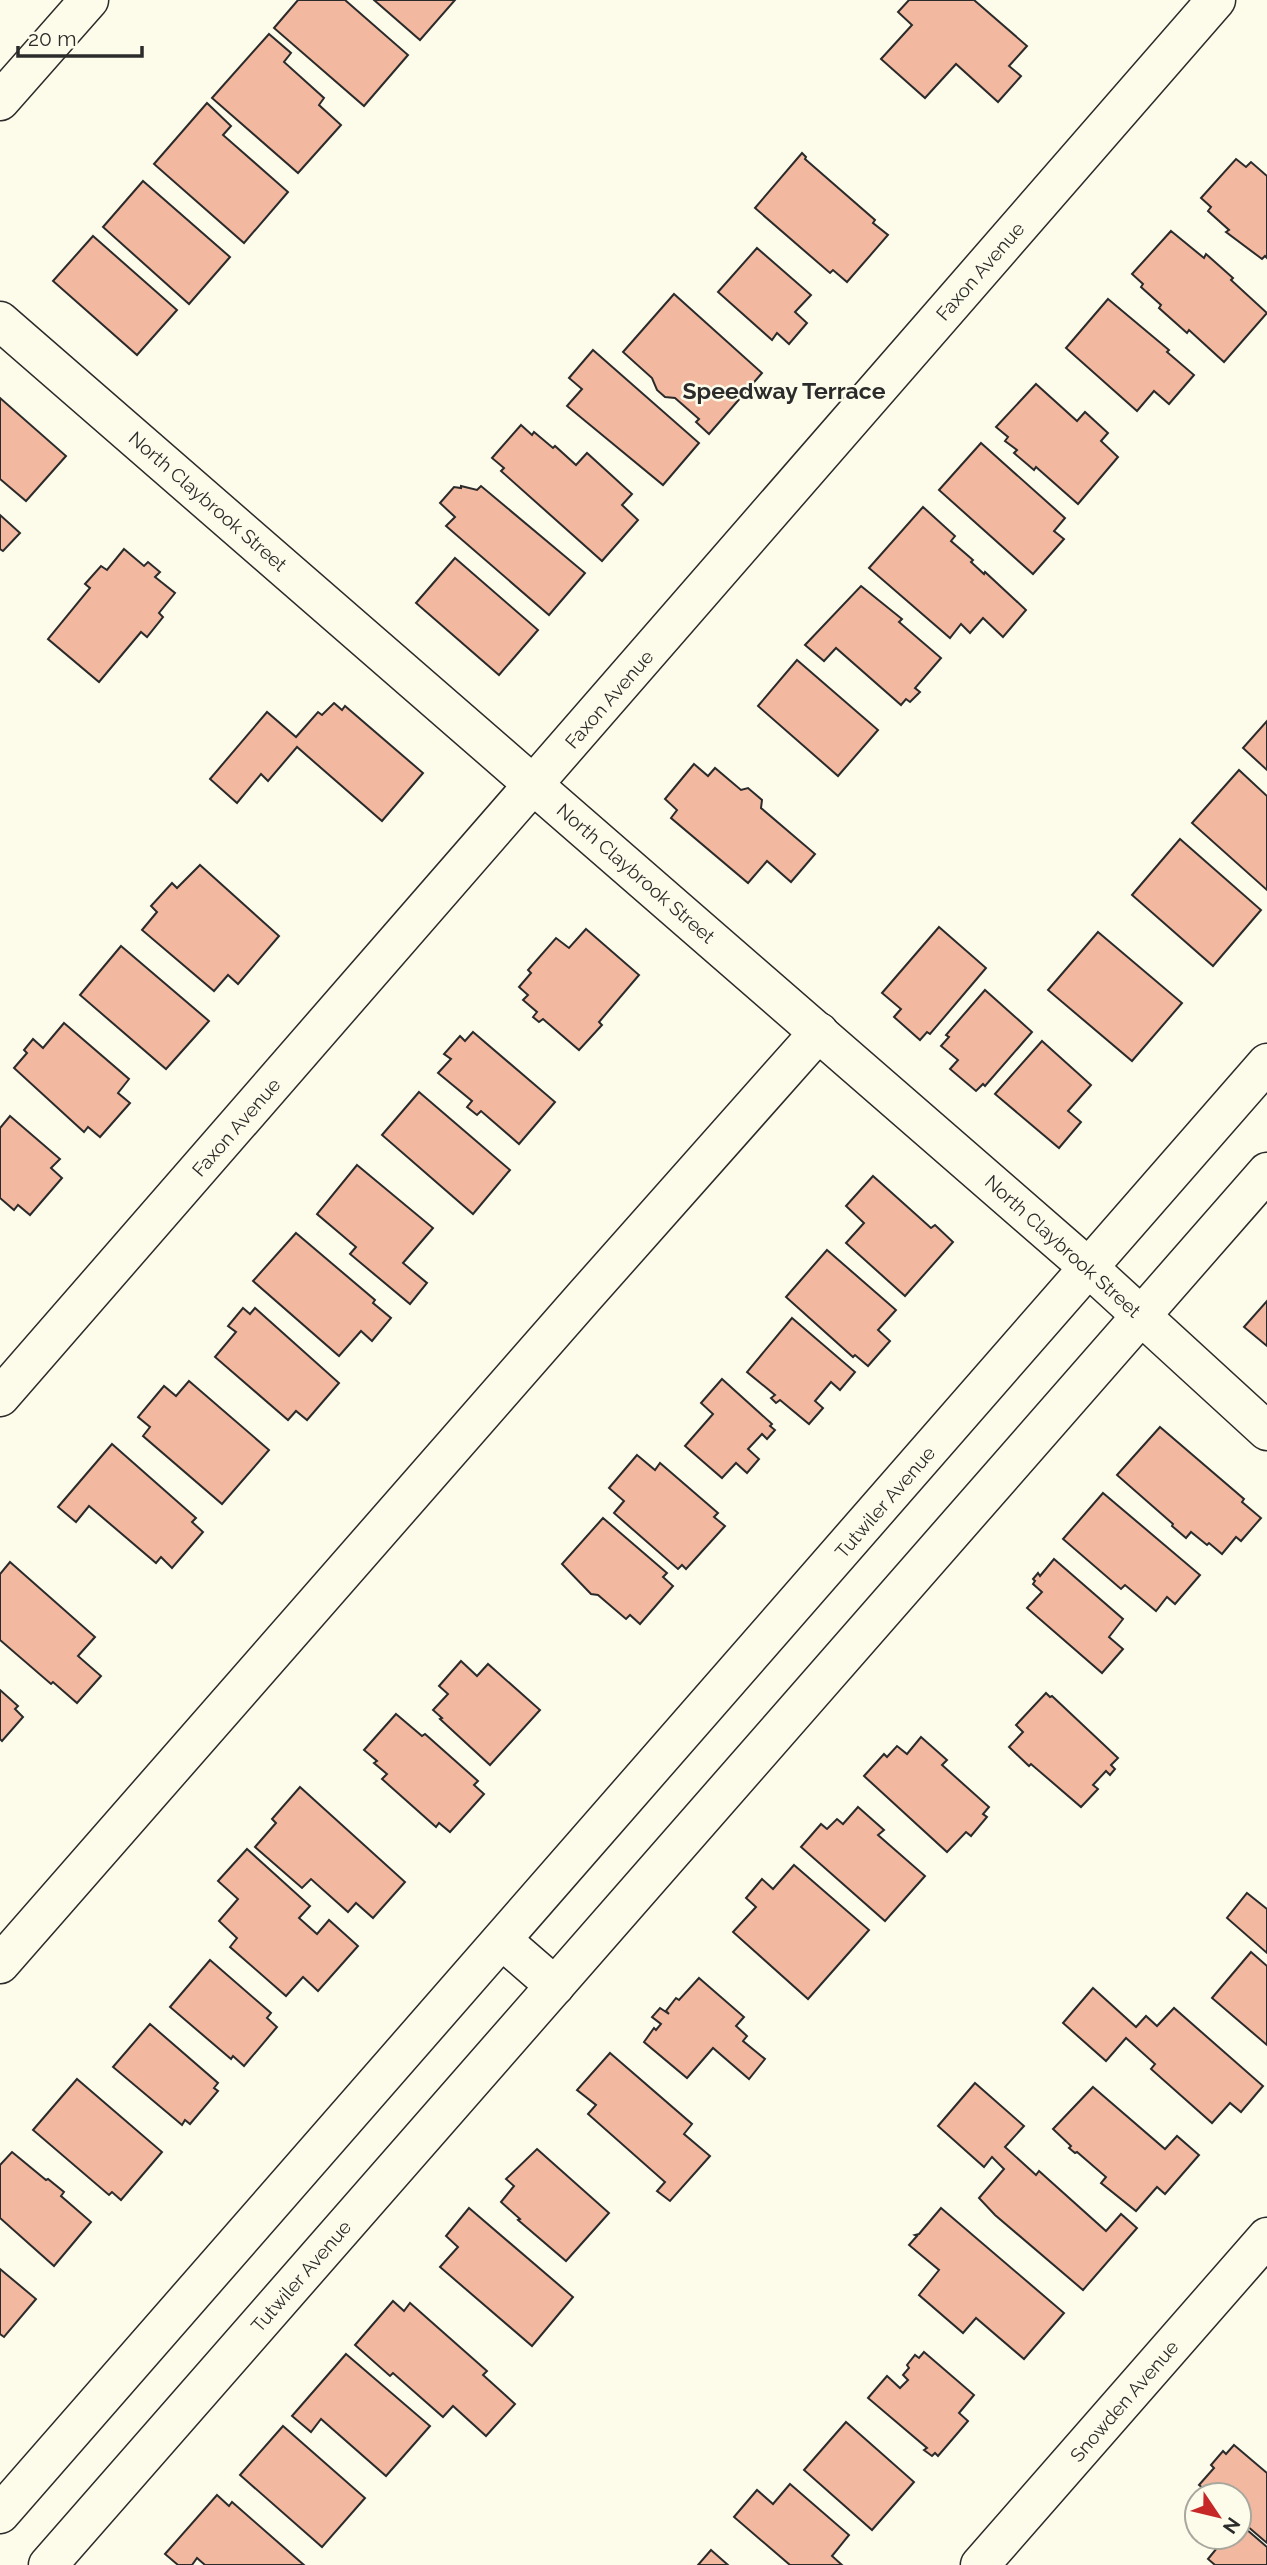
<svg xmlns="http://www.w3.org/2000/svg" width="1267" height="2565" font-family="Raleway,sans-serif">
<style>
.building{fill:#f2b8a0;stroke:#2b2b2b;stroke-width:2}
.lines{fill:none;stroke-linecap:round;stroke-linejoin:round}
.minor-casing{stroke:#2b2b2b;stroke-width:41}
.major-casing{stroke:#2b2b2b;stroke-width:41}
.minor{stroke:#fdfbea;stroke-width:38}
.major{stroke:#fdfbea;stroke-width:38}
.labels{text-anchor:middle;stroke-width:5;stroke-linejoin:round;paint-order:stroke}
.street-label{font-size:19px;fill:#2b2b2b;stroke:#fdfbea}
.quarter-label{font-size:23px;font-weight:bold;fill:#2b2b2b;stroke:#fdfbea}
</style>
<rect width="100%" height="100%" fill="#fdfbea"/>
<g class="building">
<path d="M 298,0 L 345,0 L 408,55 L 364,106 L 274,28 Z"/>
<path d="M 374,0 L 455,0 L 420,40 Z"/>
<path d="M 909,0 L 974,0 L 1027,46 L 1009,66 L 1021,76 L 998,102 L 956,64 L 925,98 L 881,59 L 912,25 L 898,12 Z"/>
<path d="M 269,34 L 291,53 L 284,62 L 324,98 L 319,105 L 341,125 L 298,173 L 212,98 Z"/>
<path d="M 207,103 L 231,126 L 223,135 L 288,192 L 244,243 L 154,164 Z"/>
<path d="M 802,153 L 806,157 L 805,159 L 875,220 L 873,223 L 888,235 L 847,282 L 833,270 L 830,273 L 755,208 Z"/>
<path d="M 1236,159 L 1246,167 L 1251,162 L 1267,176 L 1267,258 L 1265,256 L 1262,259 L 1226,232 L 1229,230 L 1208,211 L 1211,207 L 1201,198 Z"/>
<path d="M 143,181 L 230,257 L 189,304 L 103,227 Z"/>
<path d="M 1171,231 L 1204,258 L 1206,254 L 1233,278 L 1231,280 L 1267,313 L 1224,362 L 1189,330 L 1187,333 L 1159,308 L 1161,305 L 1141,287 L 1143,284 L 1132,274 Z"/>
<path d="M 93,236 L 177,310 L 137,355 L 53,281 Z"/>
<path d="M 757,248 L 811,295 L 795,312 L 807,323 L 789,344 L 777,333 L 772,340 L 718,292 Z"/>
<path d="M 674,294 L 762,373 L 709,434 L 696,422 L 699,419 L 675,398 L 665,397 L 657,390 L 652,378 L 623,352 Z"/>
<path d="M 1108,299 L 1169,350 L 1167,352 L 1194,375 L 1169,404 L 1154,391 L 1137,411 L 1066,348 Z"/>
<path d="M 593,350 L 699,443 L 663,485 L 567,406 L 582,389 L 569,378 Z"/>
<path d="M 1036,384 L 1077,421 L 1085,412 L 1108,433 L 1101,441 L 1118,457 L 1078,504 L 1036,467 L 1034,470 L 1014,453 L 1017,450 L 1005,441 L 1008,437 L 996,427 Z"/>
<path d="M 0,398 L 66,456 L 26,501 L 0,479 Z"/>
<path d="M 521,425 L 532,435 L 534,432 L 553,448 L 555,446 L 576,465 L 587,453 L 632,494 L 622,505 L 638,520 L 602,561 L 501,471 L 504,468 L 492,458 Z"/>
<path d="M 981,443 L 1065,518 L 1054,531 L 1064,539 L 1033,574 L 939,490 Z"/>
<path d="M 461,486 L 477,490 L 481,486 L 585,573 L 549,615 L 446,526 L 455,517 L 440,503 L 454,487 L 461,488 Z"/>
<path d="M 923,507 L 955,536 L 951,541 L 973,560 L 971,562 L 984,574 L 985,572 L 1026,610 L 1003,637 L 983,618 L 970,633 L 961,624 L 950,638 L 869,568 Z"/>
<path d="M 0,515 L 20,533 L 3,551 L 0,549 Z"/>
<path d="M 124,549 L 144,566 L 148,562 L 160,572 L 155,577 L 175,593 L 159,613 L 163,617 L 147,637 L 141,632 L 99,682 L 48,639 L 90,588 L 85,584 L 101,566 L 107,570 Z"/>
<path d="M 455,558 L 538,630 L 499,675 L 416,603 Z"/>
<path d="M 861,586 L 902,619 L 899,622 L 941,658 L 915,688 L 920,692 L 910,702 L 906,699 L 901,705 L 836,648 L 824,661 L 805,645 Z"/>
<path d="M 797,660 L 878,730 L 838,776 L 758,706 Z"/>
<path d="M 334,703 L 342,710 L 345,706 L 423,773 L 382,821 L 297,747 L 268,781 L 261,774 L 237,803 L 210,779 L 267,712 L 296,737 L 318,712 L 322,715 Z"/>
<path d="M 1267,721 L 1267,770 L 1243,748 Z"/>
<path d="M 694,764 L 708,776 L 715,768 L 741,790 L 748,788 L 762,800 L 761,808 L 815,854 L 791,882 L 767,861 L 748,883 L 671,818 L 677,810 L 665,799 Z"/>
<path d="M 1239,770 L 1267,796 L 1267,890 L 1192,823 Z"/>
<path d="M 1180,839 L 1261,910 L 1213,966 L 1132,895 Z"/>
<path d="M 200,865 L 279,936 L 238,984 L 228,975 L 214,991 L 142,930 L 157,912 L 151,906 L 172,883 L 177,888 Z"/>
<path d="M 939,927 L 986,968 L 930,1034 L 927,1032 L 920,1040 L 894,1017 L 901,1009 L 882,993 Z"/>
<path d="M 586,929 L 639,975 L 599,1022 L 602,1025 L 579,1050 L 543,1019 L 539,1022 L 533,1017 L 537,1012 L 523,1000 L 528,995 L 519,987 L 531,973 L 528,970 L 556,938 L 569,948 Z"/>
<path d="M 1098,932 L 1182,1003 L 1132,1061 L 1048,990 Z"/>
<path d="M 121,946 L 209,1021 L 166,1069 L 80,995 Z"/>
<path d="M 985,990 L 1032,1032 L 985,1086 L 983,1084 L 976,1091 L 950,1069 L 958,1060 L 941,1046 L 949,1037 L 946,1035 Z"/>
<path d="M 64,1023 L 129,1079 L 118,1093 L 130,1103 L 100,1137 L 88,1127 L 84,1132 L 14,1068 L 27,1053 L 24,1050 L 33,1039 L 43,1048 Z"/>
<path d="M 473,1032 L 555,1102 L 519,1144 L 481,1111 L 477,1115 L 467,1107 L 472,1101 L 438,1073 L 451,1059 L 444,1054 L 460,1036 L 465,1041 Z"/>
<path d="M 1042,1041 L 1091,1085 L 1068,1111 L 1081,1122 L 1059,1148 L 995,1094 Z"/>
<path d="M 419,1092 L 510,1170 L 473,1214 L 382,1135 Z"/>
<path d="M 10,1116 L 60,1159 L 51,1168 L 62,1178 L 30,1215 L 18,1205 L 14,1210 L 0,1198 L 0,1128 Z"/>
<path d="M 357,1165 L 433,1228 L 403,1263 L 427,1283 L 410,1304 L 350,1254 L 356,1247 L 317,1214 Z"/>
<path d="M 873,1176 L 931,1228 L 935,1225 L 953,1242 L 905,1296 L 846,1243 L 864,1223 L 846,1206 Z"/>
<path d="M 296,1233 L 375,1300 L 373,1303 L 391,1318 L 372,1341 L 361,1331 L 339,1356 L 253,1281 Z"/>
<path d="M 827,1250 L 896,1310 L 878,1330 L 890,1341 L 868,1366 L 855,1355 L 853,1357 L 786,1297 Z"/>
<path d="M 1267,1301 L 1267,1346 L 1244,1327 Z"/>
<path d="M 243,1308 L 250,1314 L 255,1308 L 339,1383 L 307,1420 L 296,1411 L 288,1420 L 215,1357 L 236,1332 L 228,1326 Z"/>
<path d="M 792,1318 L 855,1372 L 840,1390 L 831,1382 L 815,1401 L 823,1408 L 809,1424 L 780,1400 L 776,1403 L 771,1398 L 775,1395 L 747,1372 Z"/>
<path d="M 722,1379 L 772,1424 L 770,1426 L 775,1430 L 767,1439 L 762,1434 L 748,1449 L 759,1459 L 747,1473 L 736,1463 L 722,1478 L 685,1446 L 713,1414 L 701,1403 Z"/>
<path d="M 189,1381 L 269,1450 L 222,1504 L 143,1436 L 150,1427 L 138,1417 L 164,1386 L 176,1396 Z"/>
<path d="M 1160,1427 L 1244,1499 L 1242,1502 L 1261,1518 L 1241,1541 L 1236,1537 L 1222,1554 L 1209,1543 L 1207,1545 L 1191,1532 L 1186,1538 L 1172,1526 L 1173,1524 L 1117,1475 Z"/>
<path d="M 112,1444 L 196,1518 L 192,1522 L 203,1532 L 172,1568 L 161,1557 L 156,1563 L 89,1506 L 76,1522 L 58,1507 Z"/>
<path d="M 637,1455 L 655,1470 L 660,1463 L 718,1513 L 714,1517 L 725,1526 L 686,1569 L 682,1565 L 678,1569 L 614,1513 L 624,1501 L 609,1488 Z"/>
<path d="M 1103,1493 L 1200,1575 L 1175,1604 L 1167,1597 L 1156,1611 L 1125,1585 L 1121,1589 L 1063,1539 Z"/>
<path d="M 603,1518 L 667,1573 L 663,1577 L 673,1586 L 640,1624 L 630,1615 L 626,1619 L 598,1595 L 591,1594 L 562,1564 Z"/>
<path d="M 1054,1559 L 1123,1619 L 1109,1637 L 1123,1649 L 1102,1673 L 1027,1608 L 1042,1592 L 1033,1584 L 1035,1581 L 1033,1579 L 1038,1573 L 1040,1576 Z"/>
<path d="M 10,1562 L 95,1637 L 78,1656 L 101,1676 L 77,1703 L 53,1682 L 51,1684 L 0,1640 L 0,1574 Z"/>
<path d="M 461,1661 L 477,1676 L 488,1664 L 540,1710 L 490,1765 L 440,1719 L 442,1718 L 433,1710 L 448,1694 L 439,1686 Z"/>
<path d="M 0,1690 L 18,1706 L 15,1709 L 23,1717 L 2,1741 L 0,1739 Z"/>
<path d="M 1046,1693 L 1050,1697 L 1052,1696 L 1118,1758 L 1111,1765 L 1115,1769 L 1110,1775 L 1106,1771 L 1093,1785 L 1098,1789 L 1081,1807 L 1031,1764 L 1029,1766 L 1009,1747 L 1023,1732 L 1016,1725 Z"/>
<path d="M 396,1714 L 422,1736 L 425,1734 L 478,1781 L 474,1785 L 484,1794 L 450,1832 L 439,1823 L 436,1827 L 382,1779 L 387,1774 L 374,1763 L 377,1761 L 364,1750 Z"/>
<path d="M 921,1737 L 947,1760 L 942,1765 L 989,1807 L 983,1814 L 987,1817 L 971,1836 L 966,1832 L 947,1852 L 864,1776 L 884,1754 L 887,1757 L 897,1746 L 907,1754 Z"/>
<path d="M 300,1787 L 405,1882 L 373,1918 L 356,1903 L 348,1912 L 311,1879 L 302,1888 L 255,1847 L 276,1823 L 272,1819 Z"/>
<path d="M 858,1807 L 884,1830 L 878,1835 L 925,1876 L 885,1921 L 801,1847 L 821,1824 L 827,1829 L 837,1819 L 843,1824 Z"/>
<path d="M 247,1849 L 310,1906 L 299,1918 L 317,1934 L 329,1920 L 358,1946 L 318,1991 L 303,1977 L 286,1996 L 230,1947 L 237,1938 L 219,1921 L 238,1899 L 218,1881 Z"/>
<path d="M 794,1865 L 869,1930 L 808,1999 L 733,1932 L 756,1907 L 746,1898 L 762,1879 L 773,1889 Z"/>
<path d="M 1247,1893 L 1267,1909 L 1267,1953 L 1227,1918 Z"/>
<path d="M 1251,1952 L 1267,1966 L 1267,2045 L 1212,1998 Z"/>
<path d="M 210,1960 L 271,2013 L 267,2018 L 277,2027 L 244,2066 L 233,2056 L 231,2059 L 170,2007 Z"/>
<path d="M 699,1978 L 744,2017 L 736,2026 L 747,2036 L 743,2041 L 765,2059 L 749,2079 L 713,2048 L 687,2078 L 644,2042 L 654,2028 L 656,2030 L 661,2024 L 652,2017 L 660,2008 L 669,2014 L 666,2011 L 676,1998 L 679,2000 Z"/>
<path d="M 1093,1988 L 1136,2027 L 1146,2016 L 1157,2026 L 1174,2008 L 1263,2086 L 1241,2112 L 1230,2103 L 1212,2123 L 1151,2069 L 1155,2064 L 1126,2038 L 1106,2061 L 1063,2023 Z"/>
<path d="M 150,2024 L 218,2083 L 214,2088 L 218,2091 L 190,2124 L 185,2120 L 182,2125 L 113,2067 Z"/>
<path d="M 610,2053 L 692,2124 L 684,2134 L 710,2156 L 670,2201 L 657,2191 L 665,2182 L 588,2114 L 596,2105 L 577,2090 Z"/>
<path d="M 77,2079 L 162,2152 L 121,2200 L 112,2192 L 109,2195 L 33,2130 Z"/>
<path d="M 975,2083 L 1024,2126 L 1005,2147 L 1036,2175 L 1039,2171 L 1106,2231 L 1121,2214 L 1137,2228 L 1083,2290 L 995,2215 L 979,2198 L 1004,2169 L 992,2157 L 984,2167 L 938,2126 Z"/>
<path d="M 1093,2087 L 1165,2149 L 1177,2136 L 1199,2155 L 1165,2194 L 1157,2187 L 1136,2211 L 1101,2183 L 1106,2177 L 1077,2152 L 1075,2153 L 1069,2148 L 1071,2146 L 1053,2129 Z"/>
<path d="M 537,2149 L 609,2213 L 566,2261 L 518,2220 L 520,2219 L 501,2202 L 514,2186 L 506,2179 Z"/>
<path d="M 12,2152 L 46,2180 L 48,2179 L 64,2192 L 61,2196 L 91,2222 L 54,2266 L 0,2218 L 0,2165 Z"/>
<path d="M 469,2208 L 573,2297 L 532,2346 L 440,2267 L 458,2247 L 446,2236 Z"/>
<path d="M 941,2208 L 1064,2313 L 1024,2359 L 976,2318 L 963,2333 L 919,2295 L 939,2270 L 909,2245 L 917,2236 L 915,2235 L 919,2234 Z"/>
<path d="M 0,2269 L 36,2299 L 4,2337 L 0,2334 Z"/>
<path d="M 393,2301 L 404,2311 L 410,2303 L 487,2371 L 483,2375 L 515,2404 L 486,2436 L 453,2406 L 443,2417 L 393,2373 L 390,2376 L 355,2345 Z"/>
<path d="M 924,2352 L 974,2395 L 959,2413 L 968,2421 L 938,2456 L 935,2453 L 932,2456 L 924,2450 L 927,2448 L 868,2398 L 887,2376 L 900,2388 L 908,2380 L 903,2375 L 909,2368 L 907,2365 L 915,2355 L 919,2358 Z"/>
<path d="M 346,2354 L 430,2426 L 386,2476 L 321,2419 L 311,2432 L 292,2416 Z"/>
<path d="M 846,2422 L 914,2482 L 872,2530 L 804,2470 Z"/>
<path d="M 283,2426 L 365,2498 L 322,2547 L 240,2475 Z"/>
<path d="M 1234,2445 L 1267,2473 L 1267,2543 L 1239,2519 L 1239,2495 L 1211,2495 L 1199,2485 L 1214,2468 L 1211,2465 L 1223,2451 L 1226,2454 Z"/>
<path d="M 790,2484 L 849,2535 L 832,2556 L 842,2565 L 790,2565 L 734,2517 L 757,2490 L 773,2504 Z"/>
<path d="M 217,2495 L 229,2506 L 232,2502 L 304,2565 L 205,2565 L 197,2558 L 192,2565 L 178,2565 L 165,2554 Z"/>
<path d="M 1239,2523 L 1267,2547 L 1267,2565 L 1215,2565 L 1208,2559 L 1226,2537 L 1239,2537 Z"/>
<path d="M 711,2550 L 728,2565 L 698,2565 Z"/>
</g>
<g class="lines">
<g class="minor-casing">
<g id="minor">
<path d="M 0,321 L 1089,1268 L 1267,1431"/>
<path d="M 0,1397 L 1216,0"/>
<path d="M 502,1940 L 555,1986"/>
<path d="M 0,1964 L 583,1298 L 819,1032"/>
<path d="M 0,2514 L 1267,1063"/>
<path d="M 48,2565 L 1267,1172"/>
<path d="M 980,2565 L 1267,2237"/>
</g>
</g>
<g class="major-casing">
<path id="major" d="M 0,101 L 89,0"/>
</g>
<use href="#minor" class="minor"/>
<use href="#major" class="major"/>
</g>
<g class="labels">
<g class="street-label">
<text transform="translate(980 271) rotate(-49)" y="7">Faxon Avenue</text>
<text transform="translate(208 501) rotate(41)" y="7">North Claybrook Street</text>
<text transform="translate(609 699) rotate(-49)" y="7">Faxon Avenue</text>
<text transform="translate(636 873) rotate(41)" y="7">North Claybrook Street</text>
<text transform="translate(236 1127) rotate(-49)" y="7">Faxon Avenue</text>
<text transform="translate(1063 1246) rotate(42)" y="7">North Claybrook Street</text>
<text transform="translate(885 1502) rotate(-49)" y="7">Tutwiler Avenue</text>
<text transform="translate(301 2276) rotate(-49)" y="7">Tutwiler Avenue</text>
<text transform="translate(1124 2401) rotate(-49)" y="7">Snowden Avenue</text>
</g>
<g class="quarter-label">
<text x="784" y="399">Speedway Terrace</text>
</g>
</g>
<g transform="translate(1218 2516) rotate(125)"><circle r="33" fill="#fdfbea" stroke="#a9a89e" stroke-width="2"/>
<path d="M0-5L12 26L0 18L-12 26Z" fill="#c62828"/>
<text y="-10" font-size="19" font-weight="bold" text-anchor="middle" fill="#2b2b2b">N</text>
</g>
<path d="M18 46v10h124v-10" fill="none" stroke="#2b2b2b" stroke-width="3.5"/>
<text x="28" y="46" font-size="21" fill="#2b2b2b" stroke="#fdfbea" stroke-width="5" paint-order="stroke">20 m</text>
</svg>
